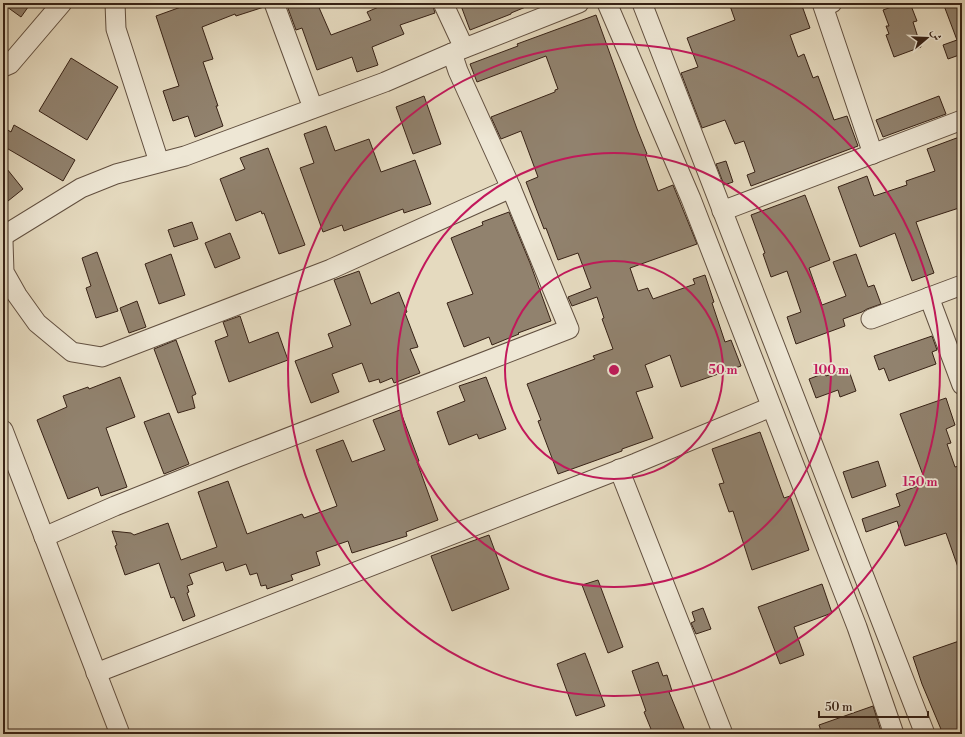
<svg xmlns="http://www.w3.org/2000/svg" width="965" height="737" font-family="'Libre Bodoni',Amiri,serif">
<style>
.building{fill:#91826e;stroke:#372216}
.lines{fill:none;stroke-linecap:round;stroke-linejoin:round}
.minor-casing{stroke:#625040;stroke-width:21}
.minor{stroke:#eee7d5;stroke-width:19}
.ring{fill:none;stroke:#c2185b;stroke-width:2}
.centre{fill:#c2185b;stroke:#eee7d5;stroke-width:2}
.ring-label{font-size:12px;text-anchor:middle;font-weight:bold;fill:#c2185b;stroke:#eee7d5;stroke-width:3.5;stroke-linejoin:round;paint-order:stroke}
</style>
<rect width="100%" height="100%" fill="#e5dabf"/>
<filter id="stains"><feTurbulence type="fractalNoise" baseFrequency=".005" numOctaves="4"/><feColorMatrix values="0 0 0 0 .2 0 0 0 0 .09 0 0 0 0 .02 0 0 0 .5 -.17"/></filter>
<radialGradient id="worn" r=".72"><stop offset=".6" stop-color="#630" stop-opacity="0"/><stop offset="1" stop-color="#630" stop-opacity=".3"/></radialGradient>
<g class="building">
<path d="M 3,3 L 31,3 L 21,17 L 3,4 Z"/>
<path d="M 192,3 L 263,3 L 264,7 L 236,16 L 235,14 L 202,27 L 213,59 L 203,62 L 218,106 L 216,106 L 223,126 L 195,137 L 188,116 L 173,121 L 163,91 L 179,86 L 156,16 Z"/>
<path d="M 286,3 L 317,3 L 331,35 L 371,20 L 367,12 L 388,3 L 432,3 L 435,13 L 400,25 L 404,34 L 372,47 L 378,65 L 357,72 L 352,57 L 317,70 L 302,28 L 296,30 Z"/>
<path d="M 460,3 L 533,3 L 533,4 L 511,13 L 511,14 L 470,30 Z"/>
<path d="M 729,3 L 801,3 L 810,28 L 790,35 L 798,57 L 804,54 L 813,78 L 818,76 L 834,120 L 847,116 L 858,146 L 751,186 L 747,175 L 755,172 L 744,141 L 735,144 L 725,120 L 702,128 L 681,73 L 698,67 L 687,38 L 735,20 Z"/>
<path d="M 903,3 L 910,3 L 917,21 L 913,22 L 921,47 L 894,57 L 886,35 L 889,34 L 886,26 L 889,26 L 883,10 Z"/>
<path d="M 943,3 L 962,3 L 962,54 L 948,59 L 943,45 L 957,40 Z"/>
<path d="M 596,15 L 637,129 L 647,154 L 645,155 L 658,191 L 673,185 L 697,244 L 630,268 L 638,291 L 648,288 L 653,299 L 695,284 L 693,279 L 705,275 L 714,302 L 712,303 L 725,342 L 731,340 L 741,366 L 681,387 L 670,355 L 645,365 L 653,387 L 636,392 L 653,438 L 622,449 L 622,451 L 558,474 L 538,421 L 541,420 L 527,384 L 595,359 L 593,356 L 613,349 L 602,319 L 604,318 L 597,297 L 572,306 L 568,297 L 591,288 L 578,253 L 558,260 L 546,228 L 544,229 L 526,182 L 538,177 L 521,131 L 501,139 L 491,117 L 555,92 L 555,90 L 558,89 L 546,56 L 477,82 L 470,64 L 518,46 L 517,44 Z"/>
<path d="M 71,58 L 118,87 L 87,140 L 39,111 Z"/>
<path d="M 424,96 L 441,144 L 413,154 L 396,107 Z"/>
<path d="M 939,96 L 946,114 L 883,137 L 876,120 Z"/>
<path d="M 14,125 L 75,160 L 63,181 L 3,146 L 3,127 L 11,132 Z"/>
<path d="M 326,126 L 335,151 L 369,139 L 381,172 L 415,160 L 431,204 L 404,213 L 403,209 L 344,231 L 342,225 L 323,232 L 300,168 L 314,163 L 304,134 Z"/>
<path d="M 962,136 L 962,207 L 916,222 L 934,273 L 912,281 L 895,233 L 860,247 L 838,187 L 867,176 L 874,196 L 907,185 L 906,181 L 935,171 L 927,149 Z"/>
<path d="M 268,148 L 305,245 L 279,254 L 264,213 L 262,214 L 261,211 L 236,221 L 220,179 L 245,169 L 240,158 Z"/>
<path d="M 726,161 L 733,182 L 724,185 L 716,164 Z"/>
<path d="M 3,164 L 23,189 L 3,205 Z"/>
<path d="M 805,195 L 830,260 L 809,268 L 822,305 L 846,296 L 833,262 L 856,254 L 868,287 L 874,285 L 881,304 L 867,309 L 862,312 L 843,319 L 845,326 L 796,344 L 787,317 L 801,312 L 787,271 L 771,277 L 763,254 L 765,253 L 751,215 Z"/>
<path d="M 509,212 L 530,263 L 551,321 L 518,333 L 519,334 L 492,345 L 489,337 L 464,347 L 447,303 L 473,294 L 451,238 L 483,225 L 482,222 Z"/>
<path d="M 192,222 L 198,239 L 174,247 L 168,230 Z"/>
<path d="M 230,233 L 240,258 L 215,268 L 205,243 Z"/>
<path d="M 97,252 L 118,311 L 96,318 L 86,288 L 91,286 L 82,258 Z"/>
<path d="M 171,254 L 185,295 L 159,304 L 145,264 Z"/>
<path d="M 359,271 L 371,304 L 399,292 L 407,312 L 405,313 L 418,347 L 410,349 L 420,373 L 394,383 L 392,378 L 380,383 L 379,379 L 369,382 L 362,363 L 332,374 L 339,392 L 311,403 L 295,361 L 333,347 L 328,334 L 351,325 L 334,280 Z"/>
<path d="M 137,301 L 146,327 L 129,333 L 120,308 Z"/>
<path d="M 240,316 L 249,343 L 278,332 L 288,360 L 229,382 L 215,341 L 228,336 L 223,322 Z"/>
<path d="M 932,336 L 937,350 L 932,352 L 936,364 L 889,381 L 884,368 L 879,370 L 874,356 Z"/>
<path d="M 176,340 L 196,394 L 192,396 L 195,408 L 178,413 L 154,349 Z"/>
<path d="M 848,368 L 856,391 L 840,397 L 838,390 L 816,398 L 809,379 L 825,373 L 826,376 Z"/>
<path d="M 120,377 L 135,417 L 106,428 L 127,487 L 101,496 L 98,487 L 68,499 L 37,420 L 67,407 L 63,396 L 88,387 L 89,389 Z"/>
<path d="M 486,377 L 506,429 L 479,439 L 477,434 L 449,445 L 437,412 L 465,401 L 459,386 Z"/>
<path d="M 946,398 L 955,425 L 946,429 L 951,443 L 947,444 L 955,467 L 962,465 L 962,572 L 960,573 L 946,533 L 905,546 L 897,521 L 866,532 L 862,519 L 900,506 L 896,494 L 926,483 L 900,414 Z"/>
<path d="M 400,410 L 419,461 L 417,462 L 438,520 L 406,532 L 407,536 L 352,553 L 348,541 L 316,552 L 320,565 L 291,575 L 293,580 L 267,589 L 266,585 L 261,586 L 257,573 L 250,575 L 246,564 L 226,571 L 223,562 L 189,574 L 193,584 L 187,586 L 189,592 L 187,593 L 195,616 L 183,621 L 174,597 L 171,598 L 159,563 L 125,575 L 115,546 L 117,545 L 112,531 L 131,533 L 134,535 L 168,523 L 181,560 L 217,547 L 198,492 L 228,481 L 247,534 L 302,514 L 304,518 L 337,506 L 316,450 L 343,440 L 352,462 L 385,450 L 373,420 Z"/>
<path d="M 169,413 L 189,464 L 164,474 L 144,422 Z"/>
<path d="M 760,432 L 784,498 L 790,496 L 809,550 L 752,570 L 733,511 L 729,512 L 719,484 L 724,483 L 712,449 Z"/>
<path d="M 878,461 L 886,486 L 852,498 L 843,472 Z"/>
<path d="M 489,535 L 509,589 L 452,611 L 431,556 Z"/>
<path d="M 598,580 L 623,647 L 608,653 L 582,585 Z"/>
<path d="M 822,584 L 832,613 L 794,627 L 804,655 L 780,664 L 758,607 Z"/>
<path d="M 703,608 L 711,629 L 696,634 L 691,623 L 695,621 L 692,612 Z"/>
<path d="M 962,640 L 962,734 L 943,734 L 922,684 L 913,657 Z"/>
<path d="M 585,653 L 605,706 L 576,716 L 557,664 Z"/>
<path d="M 658,662 L 663,676 L 667,675 L 672,691 L 669,692 L 685,731 L 676,734 L 653,734 L 644,712 L 646,711 L 632,671 Z"/>
<path d="M 873,706 L 882,734 L 822,734 L 819,725 Z"/>
</g>
<g class="lines">
<g class="minor-casing">
<g id="minor">
<path d="M 115,3 L 116,29 L 159,162"/>
<path d="M 274,3 L 313,108"/>
<path d="M 443,3 L 464,48"/>
<path d="M 607,3 L 691,199 L 857,627 L 894,734"/>
<path d="M 642,3 L 925,734"/>
<path d="M 832,3 L 823,6 L 873,154"/>
<path d="M 3,67 L 10,64 L 62,3"/>
<path d="M 722,211 L 962,120"/>
<path d="M 3,236 L 81,188 L 116,174 L 185,156 L 385,82 L 452,53"/>
<path d="M 3,241 L 4,272 L 17,295 L 37,323 L 72,352 L 102,357 L 331,269 L 511,188"/>
<path d="M 929,297 L 962,385"/>
<path d="M 871,319 L 962,285"/>
<path d="M 3,430 L 120,734"/>
<path d="M 619,469 L 723,734"/>
<path d="M 44,537 L 115,506 L 238,457 L 569,329 L 511,188 L 458,71 L 452,53 L 579,3"/>
<path d="M 96,673 L 636,463 L 771,407"/>
</g>
</g>
<use href="#minor" class="minor"/>
</g>
<g class="ring">
<circle cx="614" cy="370" r="109"/>
<circle cx="614" cy="370" r="217"/>
<circle cx="614" cy="370" r="326"/>
</g>
<circle cx="614" cy="370" r="6" class="centre"/>
<g class="ring-label">
<text x="723" y="374">50 m</text>
<text x="831" y="374">100 m</text>
<text x="920" y="486">150 m</text>
</g>
<rect width="965" height="737" fill="none" stroke="#e5dabf" stroke-width="16"/>
<rect x="4" y="4" width="957" height="729" fill="none" stroke="#372216" stroke-width="2"/>
<rect x="8" y="8" width="949" height="721" fill="none" stroke="#372216"/>
<g transform="translate(927 38) rotate(71)" stroke="#eee7d5" stroke-width="3" paint-order="stroke">
<path d="M0-3L7 15L0 10L-7 15Z" fill="#372216"/>
<text y="-6" font-size="11" font-weight="bold" text-anchor="middle" fill="#372216">ش</text>
</g>
<path d="M819 711v6h109v-6" fill="none" stroke="#372216" stroke-width="2"/>
<text x="825" y="711" font-size="12" fill="#372216" stroke="#eee7d5" stroke-width="3" paint-order="stroke">50 m</text>
<rect width="100%" height="100%" filter="url(#stains)"/>
<rect width="100%" height="100%" fill="url(#worn)"/>
</svg>
